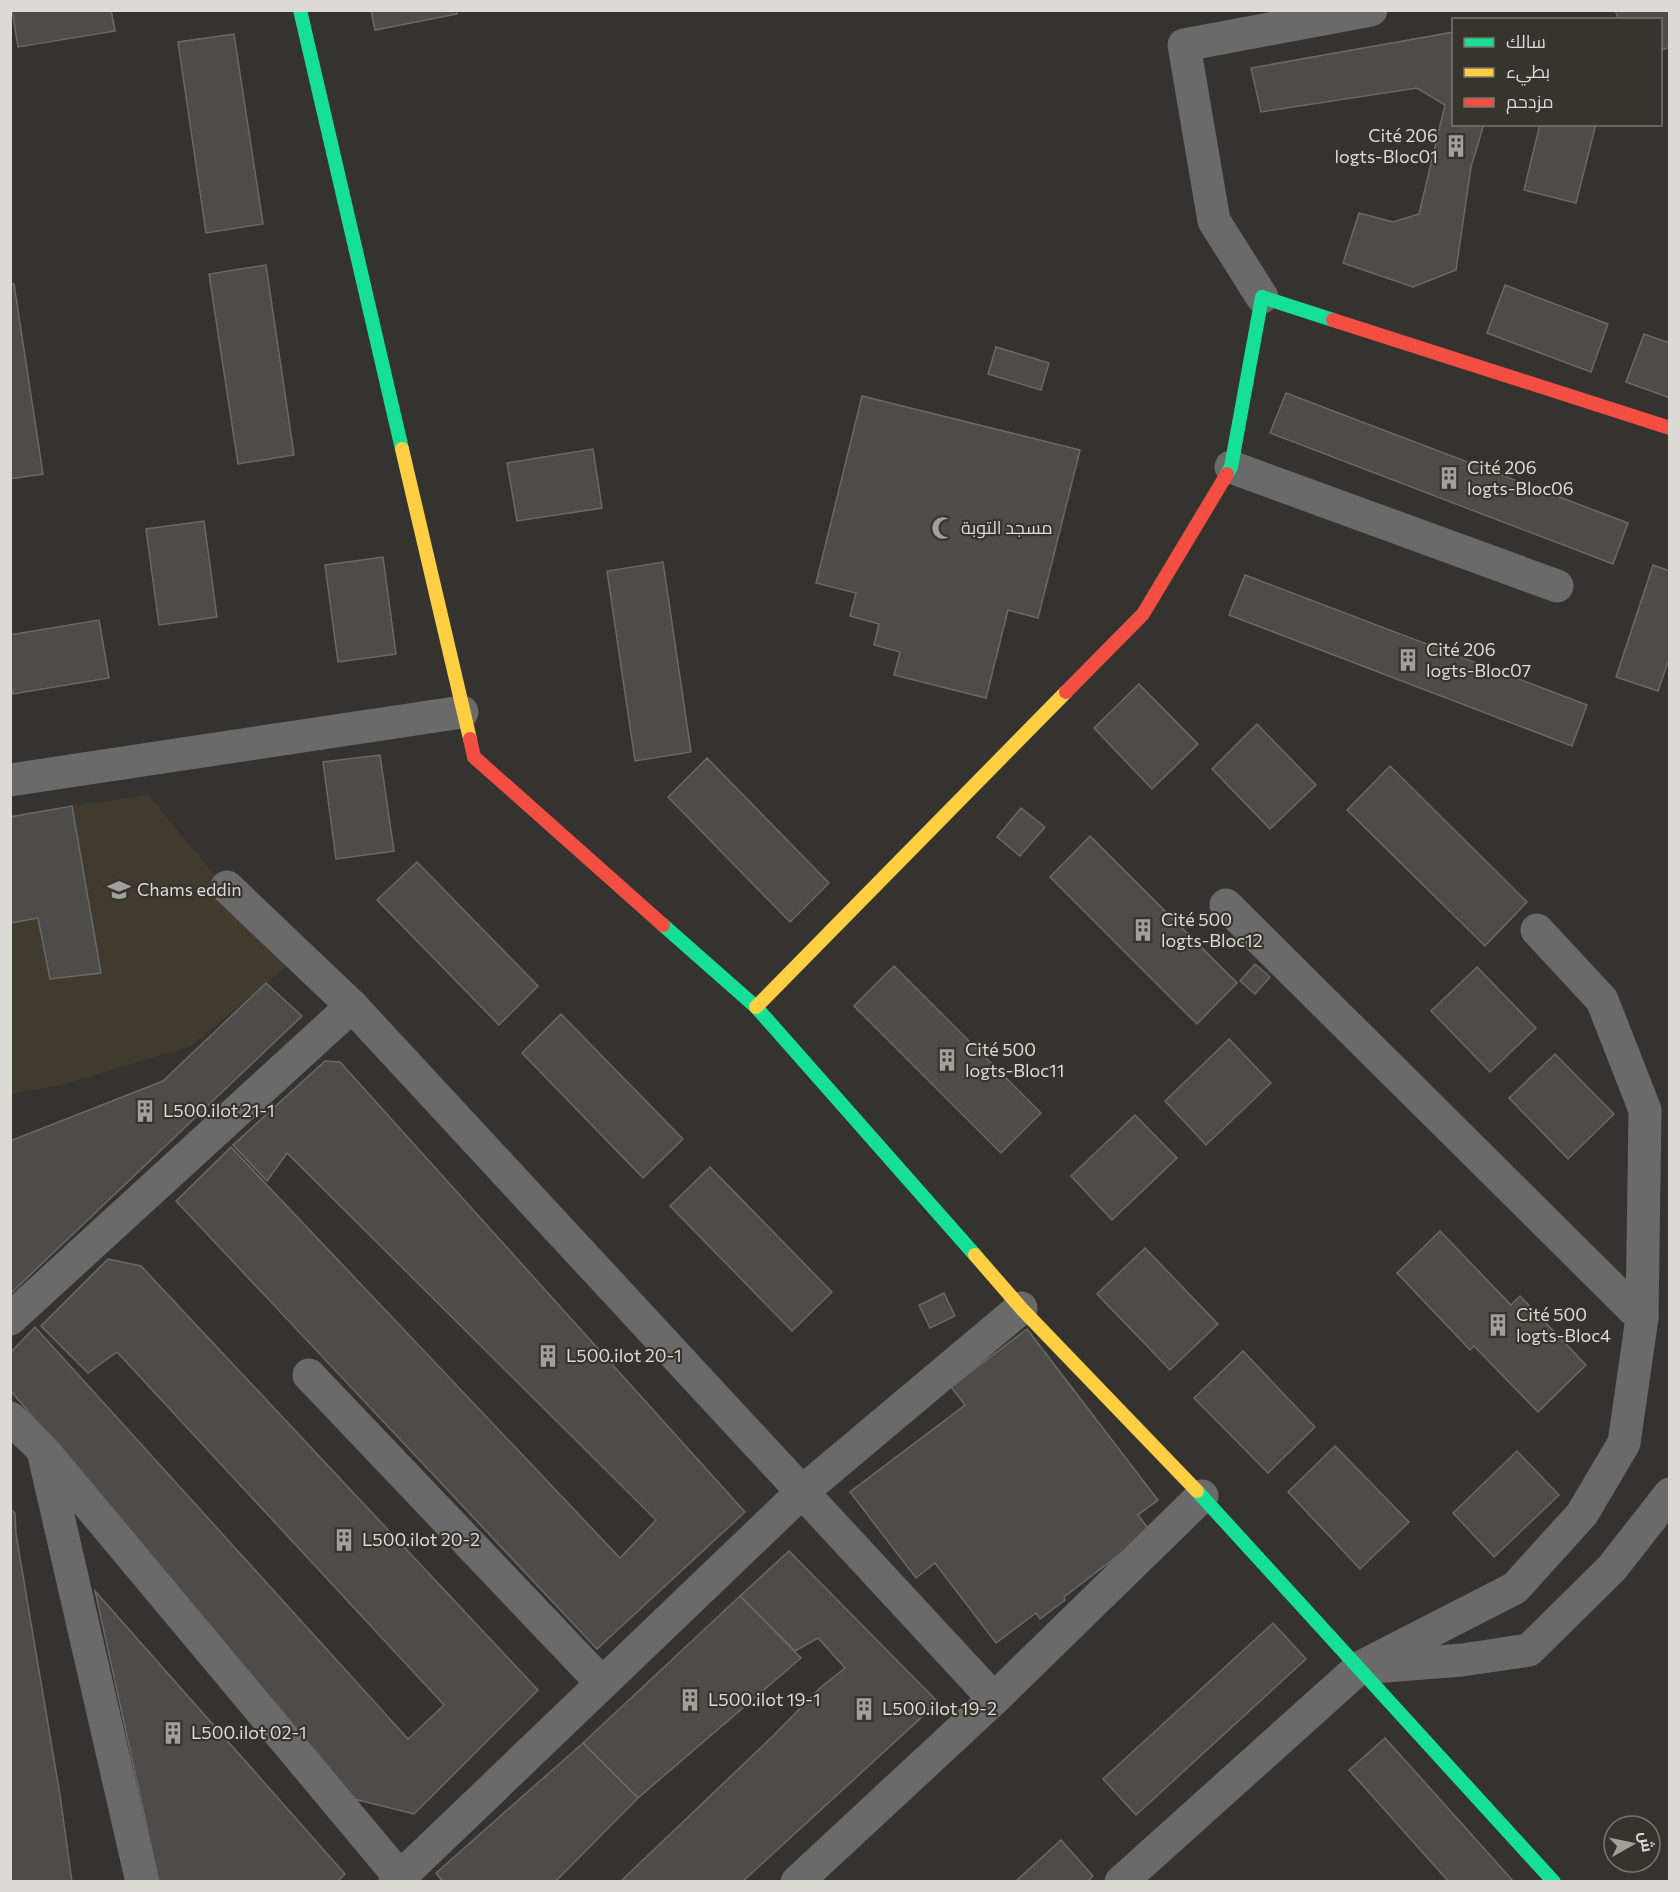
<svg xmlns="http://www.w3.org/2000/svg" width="1680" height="1892" font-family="Commissioner,Cairo,sans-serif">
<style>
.built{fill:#403b2e}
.building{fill:#4e4c49;stroke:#6a6965;stroke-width:1.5}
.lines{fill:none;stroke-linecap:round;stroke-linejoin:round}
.street{stroke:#6a6a6a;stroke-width:33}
.fast{stroke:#16e098;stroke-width:14}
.slow{stroke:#ffcf43;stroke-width:14}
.jam{stroke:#f24e42;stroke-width:14}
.labels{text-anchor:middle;stroke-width:4.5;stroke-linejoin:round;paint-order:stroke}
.poi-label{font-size:18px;fill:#dcdad5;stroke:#37342c;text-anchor:start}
</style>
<rect width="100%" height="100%" fill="#34332f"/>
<path class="built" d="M 148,795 L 289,964 L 191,1046 L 62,1085 L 11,1094 L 11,815 Z"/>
<g class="building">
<path d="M 12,10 L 111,10 L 115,31 L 18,47 Z"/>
<path d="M 371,10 L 456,10 L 457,14 L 375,30 Z"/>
<path d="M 1615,10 L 1670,10 L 1670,47 L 1660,51 L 1660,20 L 1619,20 Z"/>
<path d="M 1454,32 L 1454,124 L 1484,124 L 1471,167 L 1456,270 L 1413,287 L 1343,263 L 1359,213 L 1393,222 L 1419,214 L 1445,105 L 1417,88 L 1261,112 L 1251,68 Z"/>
<path d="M 234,34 L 263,224 L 206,233 L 178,42 Z"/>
<path d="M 1540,124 L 1596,124 L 1576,203 L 1524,190 Z"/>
<path d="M 266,265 L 294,455 L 238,464 L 209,274 Z"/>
<path d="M 10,284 L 14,284 L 43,474 L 10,479 Z"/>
<path d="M 1505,285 L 1608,324 L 1591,372 L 1487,333 Z"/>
<path d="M 1644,334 L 1670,343 L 1670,398 L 1626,382 Z"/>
<path d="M 996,347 L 1049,363 L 1041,390 L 988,374 Z"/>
<path d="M 1286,393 L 1628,523 L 1613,564 L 1270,433 Z"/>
<path d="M 862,396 L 1080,450 L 1038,618 L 1008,610 L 986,698 L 894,675 L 900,652 L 874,645 L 879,624 L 850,616 L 856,593 L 816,583 Z"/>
<path d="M 593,449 L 602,508 L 517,521 L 507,463 Z"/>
<path d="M 204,521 L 217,617 L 159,625 L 146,529 Z"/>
<path d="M 383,557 L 396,654 L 338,662 L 325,565 Z"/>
<path d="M 663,562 L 691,752 L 635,761 L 607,571 Z"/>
<path d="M 1653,565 L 1670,571 L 1670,656 L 1658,691 L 1616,677 Z"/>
<path d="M 1245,575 L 1587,705 L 1572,746 L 1229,615 Z"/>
<path d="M 99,620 L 109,678 L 13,694 L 10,682 L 10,635 Z"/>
<path d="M 1139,684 L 1198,744 L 1152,789 L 1094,728 Z"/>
<path d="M 1257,724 L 1316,785 L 1270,829 L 1212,769 Z"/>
<path d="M 380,755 L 394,851 L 336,859 L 323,762 Z"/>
<path d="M 707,758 L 829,883 L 790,922 L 668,797 Z"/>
<path d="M 1390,766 L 1527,902 L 1485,946 L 1347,810 Z"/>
<path d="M 72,806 L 101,973 L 50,979 L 38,918 L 10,923 L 10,817 Z"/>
<path d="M 1021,808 L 1045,827 L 1020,856 L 997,837 Z"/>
<path d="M 1090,836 L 1237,983 L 1197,1024 L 1050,877 Z"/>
<path d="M 417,862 L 538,986 L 499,1025 L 377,900 Z"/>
<path d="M 1255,964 L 1270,977 L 1255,994 L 1240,981 Z"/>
<path d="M 894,966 L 1041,1113 L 1001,1153 L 854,1006 Z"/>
<path d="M 1477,967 L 1536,1028 L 1490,1072 L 1431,1011 Z"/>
<path d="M 266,983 L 302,1016 L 10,1294 L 10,1141 L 163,1081 Z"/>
<path d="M 561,1014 L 683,1139 L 643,1178 L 522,1053 Z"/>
<path d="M 1229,1039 L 1271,1083 L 1206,1145 L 1165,1101 Z"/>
<path d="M 1555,1054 L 1614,1114 L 1568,1159 L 1509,1098 Z"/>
<path d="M 325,1061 L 340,1062 L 745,1512 L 597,1649 L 176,1201 L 231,1147 L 620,1558 L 656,1520 L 287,1153 L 267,1181 L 233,1145 Z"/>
<path d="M 1135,1115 L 1177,1158 L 1112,1220 L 1071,1176 Z"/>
<path d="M 710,1167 L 832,1292 L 792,1331 L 670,1206 Z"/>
<path d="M 1440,1231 L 1511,1305 L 1520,1296 L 1586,1365 L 1538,1412 L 1474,1346 L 1470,1350 L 1397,1273 Z"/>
<path d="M 1145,1248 L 1218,1324 L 1170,1370 L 1097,1294 Z"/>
<path d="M 108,1259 L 141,1266 L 538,1690 L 414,1814 L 354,1799 L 10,1390 L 10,1353 L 35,1327 L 408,1739 L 444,1705 L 117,1352 L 88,1373 L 41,1326 Z"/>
<path d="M 944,1293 L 955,1316 L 930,1328 L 919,1305 Z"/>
<path d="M 1027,1329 L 1158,1500 L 1138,1515 L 1150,1531 L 1064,1597 L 1065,1600 L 1040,1619 L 1036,1613 L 996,1643 L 935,1563 L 916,1578 L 850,1492 L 965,1405 L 951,1387 Z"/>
<path d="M 1243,1351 L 1315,1427 L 1268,1473 L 1194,1398 Z"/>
<path d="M 1335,1446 L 1409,1522 L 1360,1569 L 1288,1492 Z"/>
<path d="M 1517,1451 L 1559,1495 L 1494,1557 L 1453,1513 Z"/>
<path d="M 10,1509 L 15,1513 L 16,1534 L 60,1795 L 72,1882 L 10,1882 Z"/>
<path d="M 789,1551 L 937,1701 L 922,1717 L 742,1882 L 620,1882 L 773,1736 L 821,1687 L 845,1668 L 818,1638 L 795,1651 L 740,1596 Z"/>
<path d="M 95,1591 L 345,1874 L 337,1882 L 159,1882 Z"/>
<path d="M 740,1596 L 801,1658 L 638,1798 L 583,1743 Z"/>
<path d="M 1273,1623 L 1306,1659 L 1136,1815 L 1103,1779 Z"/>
<path d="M 1385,1738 L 1514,1882 L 1449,1882 L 1349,1770 Z"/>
<path d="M 583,1743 L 638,1798 L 555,1882 L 443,1882 L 436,1873 Z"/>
<path d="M 1061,1840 L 1093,1876 L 1087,1882 L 1015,1882 Z"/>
</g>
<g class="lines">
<g class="street">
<path d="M 1262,297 L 1214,221 L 1184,45 L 1371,10"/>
<path d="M 1231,467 L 1557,586"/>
<path d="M 10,780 L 462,712"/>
<path d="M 227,887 L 352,1006 L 994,1699"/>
<path d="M 1226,905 L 1642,1318"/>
<path d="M 10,1319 L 352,1006"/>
<path d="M 309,1375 L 602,1683"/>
<path d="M 10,1418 L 43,1450 L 404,1882"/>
<path d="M 44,1455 L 142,1882"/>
<path d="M 1373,1667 L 1462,1660 L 1529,1650 L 1612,1568 L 1670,1494"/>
<path d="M 395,1882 L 802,1492 L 1021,1308"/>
<path d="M 797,1882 L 994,1699 L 1202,1496"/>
<path d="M 1121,1882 L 1359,1668 L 1515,1588 L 1582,1514 L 1624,1443 L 1642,1318 L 1645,1110 L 1602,1000 L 1537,930"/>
</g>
<g class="fast">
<path d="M 300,10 L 402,449"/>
<path d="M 1227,474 L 1231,467 L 1262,297 L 1333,320"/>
<path d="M 663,925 L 756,1007 L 975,1255"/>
<path d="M 1197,1491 L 1554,1882"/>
</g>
<g class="slow">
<path d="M 402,449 L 470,739"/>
<path d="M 756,1007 L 1066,692"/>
<path d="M 975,1255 L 1021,1308 L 1197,1491"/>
</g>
<g class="jam">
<path d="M 1333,320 L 1670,428"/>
<path d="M 1066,692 L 1143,614 L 1227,474"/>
<path d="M 470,739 L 474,757 L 663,925"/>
</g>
</g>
<defs>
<g id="building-bare" transform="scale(1.8)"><path d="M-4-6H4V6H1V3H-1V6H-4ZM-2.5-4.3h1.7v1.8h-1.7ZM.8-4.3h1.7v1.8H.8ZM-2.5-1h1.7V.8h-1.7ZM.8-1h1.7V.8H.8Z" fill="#a1a09b" stroke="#37342c" stroke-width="2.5" paint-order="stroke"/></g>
<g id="mosque-bare" transform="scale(1.8)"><path d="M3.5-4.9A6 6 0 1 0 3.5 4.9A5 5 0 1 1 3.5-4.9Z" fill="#a1a09b" stroke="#37342c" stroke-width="2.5" paint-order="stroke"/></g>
<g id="school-bare" transform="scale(1.8)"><path d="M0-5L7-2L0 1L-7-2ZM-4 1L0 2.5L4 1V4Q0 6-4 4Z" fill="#a1a09b" stroke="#37342c" stroke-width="2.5" paint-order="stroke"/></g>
</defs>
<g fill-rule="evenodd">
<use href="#building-bare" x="1456" y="146"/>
<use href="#building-bare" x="1449" y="478"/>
<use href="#mosque-bare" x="943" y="528"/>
<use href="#building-bare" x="1408" y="660"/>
<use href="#school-bare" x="119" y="890"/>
<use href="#building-bare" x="1143" y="930"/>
<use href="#building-bare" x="947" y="1060"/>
<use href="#building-bare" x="145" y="1111"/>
<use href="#building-bare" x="1498" y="1325"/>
<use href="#building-bare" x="548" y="1356"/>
<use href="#building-bare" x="344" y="1540"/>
<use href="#building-bare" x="690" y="1700"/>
<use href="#building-bare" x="864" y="1709"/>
<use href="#building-bare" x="173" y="1733"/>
</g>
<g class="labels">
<g class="poi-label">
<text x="1438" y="142" text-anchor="end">Cité 206<tspan x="1438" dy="21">logts-Bloc01</tspan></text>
<text x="1467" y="474">Cité 206<tspan x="1467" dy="21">logts-Bloc06</tspan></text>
<text x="961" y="534">مسجد التوبة</text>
<text x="1426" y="656">Cité 206<tspan x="1426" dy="21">logts-Bloc07</tspan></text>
<text x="137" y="896">Chams eddin</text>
<text x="1161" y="926">Cité 500<tspan x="1161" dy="21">logts-Bloc12</tspan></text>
<text x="965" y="1056">Cité 500<tspan x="965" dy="21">logts-Bloc11</tspan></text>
<text x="163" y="1117">L500.ilot 21-1</text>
<text x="1516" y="1321">Cité 500<tspan x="1516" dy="21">logts-Bloc4</tspan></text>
<text x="566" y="1362">L500.ilot 20-1</text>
<text x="362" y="1546">L500.ilot 20-2</text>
<text x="708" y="1706">L500.ilot 19-1</text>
<text x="882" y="1715">L500.ilot 19-2</text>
<text x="191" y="1739">L500.ilot 02-1</text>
</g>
</g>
<rect width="1680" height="1892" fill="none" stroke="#dcdad5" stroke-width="24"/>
<rect x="1452" y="18" width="210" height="108" fill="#37342c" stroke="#797670" stroke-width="1.5"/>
<rect x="1464" y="38" width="30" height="9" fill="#16e098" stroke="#797670" stroke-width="1.5"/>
<text x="1506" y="48" font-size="18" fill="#dcdad5">سالك</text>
<rect x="1464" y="68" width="30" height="9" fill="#ffcf43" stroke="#797670" stroke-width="1.5"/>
<text x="1506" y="78" font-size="18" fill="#dcdad5">بطيء</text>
<rect x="1464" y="98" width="30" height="9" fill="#f24e42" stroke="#797670" stroke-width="1.5"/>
<text x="1506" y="108" font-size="18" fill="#dcdad5">مزدحم</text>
<g transform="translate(1632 1844) rotate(81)"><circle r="28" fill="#37342c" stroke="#797670" stroke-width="1.5"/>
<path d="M0-4.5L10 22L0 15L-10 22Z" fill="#a1a09b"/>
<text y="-9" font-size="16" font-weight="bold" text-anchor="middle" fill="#dcdad5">ش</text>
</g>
</svg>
